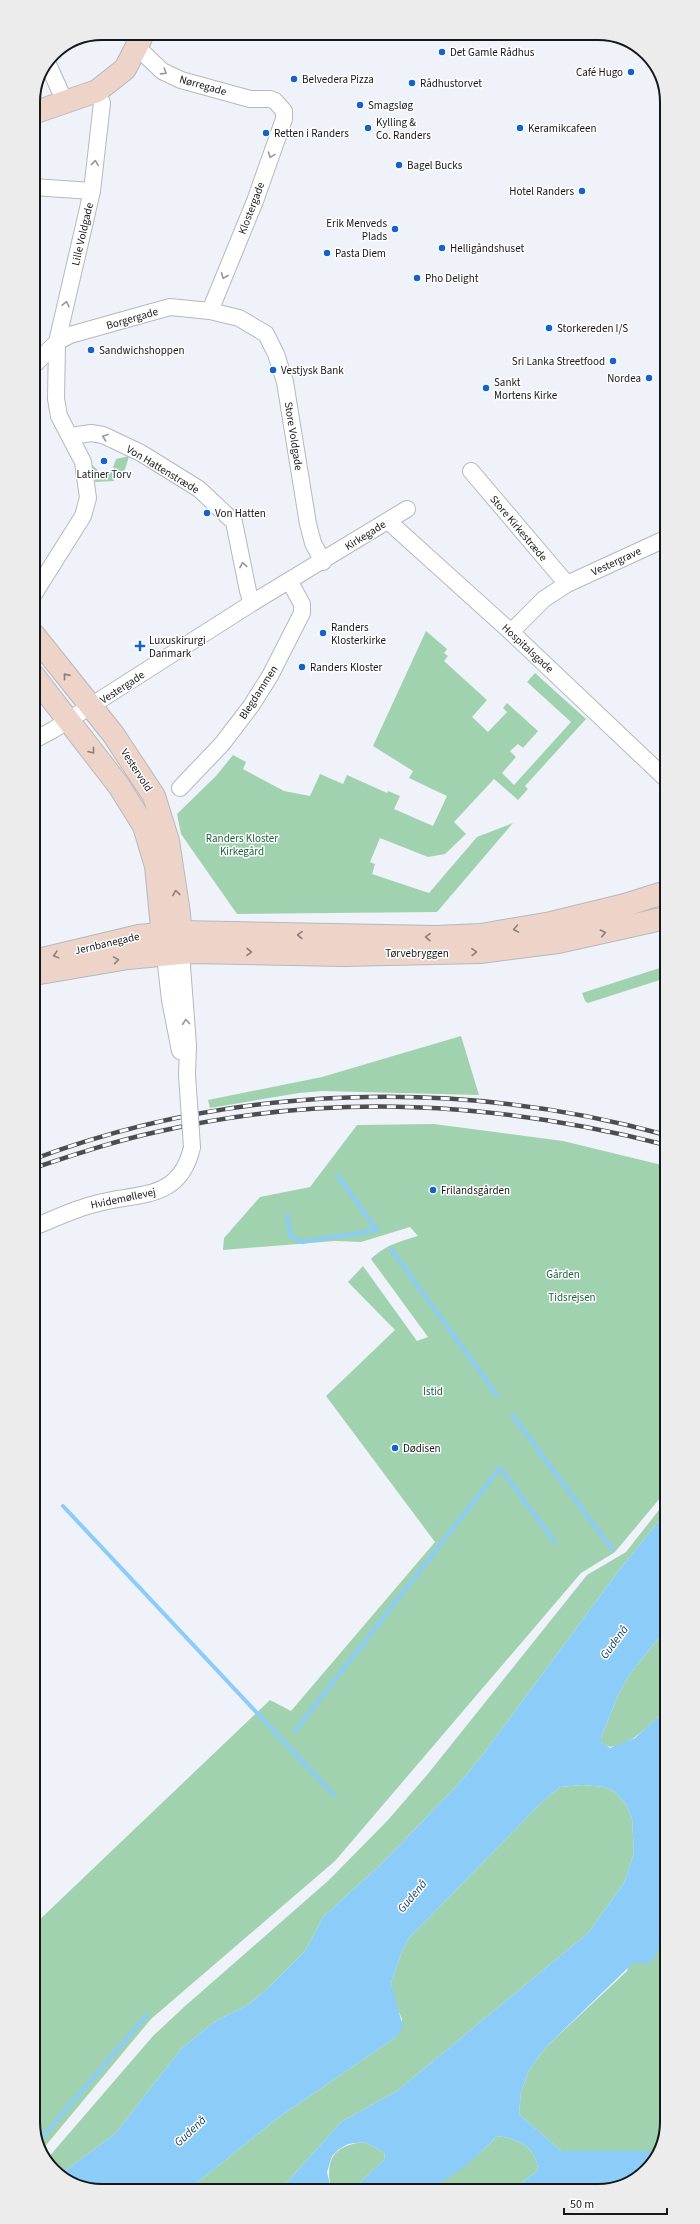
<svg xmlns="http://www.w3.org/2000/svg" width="700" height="2224" font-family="'Source Sans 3',sans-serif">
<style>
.green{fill:#a0d2af}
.water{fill:#8cccf9}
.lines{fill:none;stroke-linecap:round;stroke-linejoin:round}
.stream{stroke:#8cccf9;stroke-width:4}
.street-casing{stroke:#b5b8bf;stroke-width:18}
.secondary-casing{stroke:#b5b8bf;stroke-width:24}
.street{stroke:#fff;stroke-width:16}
.secondary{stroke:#eed3c8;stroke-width:22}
.rail-casing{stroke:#4b4d51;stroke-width:4.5}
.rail{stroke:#fff;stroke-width:3;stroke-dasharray:9;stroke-linecap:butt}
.street-bridge-casing{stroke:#b5b8bf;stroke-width:18;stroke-linecap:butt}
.street-bridge{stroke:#fff;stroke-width:16}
.oneway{stroke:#969798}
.oneway2{stroke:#8d7e7a}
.poi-dot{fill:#1363cd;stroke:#fff;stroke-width:1.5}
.labels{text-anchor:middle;stroke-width:3;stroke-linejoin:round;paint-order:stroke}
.poi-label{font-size:11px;fill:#16171a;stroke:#fff;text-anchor:start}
.street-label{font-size:11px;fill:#16171a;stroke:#fff}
.park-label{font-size:11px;fill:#1a6239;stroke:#fff}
.water-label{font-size:12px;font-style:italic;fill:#134462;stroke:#fff}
.rim{fill:none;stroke:#16171a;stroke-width:2}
</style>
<rect width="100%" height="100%" fill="#eff2f9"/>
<g class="green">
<path d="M 129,456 L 123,476 L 113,468 L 116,459 Z"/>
<path d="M 90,463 L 100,472 L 111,471 L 114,474 L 114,481 L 95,482 Z"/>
<path d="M 426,631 L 447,649 L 444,653 L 448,656 L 444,661 L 487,700 L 472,717 L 488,732 L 507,712 L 503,708 L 507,703 L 538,731 L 523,748 L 518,744 L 510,751 L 516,757 L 502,773 L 514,785 L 571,722 L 527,682 L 535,673 L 586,719 L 525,786 L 528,789 L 518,800 L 494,779 L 454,822 L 466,834 L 445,854 L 428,857 L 380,838 L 370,862 L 375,864 L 372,874 L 429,893 L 477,837 L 513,823 L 437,912 L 237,914 L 181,834 L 177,814 L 216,776 L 233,755 L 246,762 L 243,769 L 284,791 L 310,796 L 320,774 L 343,784 L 347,775 L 387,793 L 388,791 L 400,796 L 394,809 L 433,826 L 447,796 L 409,778 L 413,771 L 373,746 Z"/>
<path d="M 666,966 L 666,978 L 588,1003 L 585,1001 L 582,993 Z"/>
<path d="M 461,1036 L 479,1095 L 322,1091 L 299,1093 L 210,1108 L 208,1100 L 322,1077 Z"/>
<path d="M 434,1124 L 563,1141 L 666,1166 L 666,1491 L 615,1552 L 581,1573 L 335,1861 L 151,2019 L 42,2150 L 35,2140 L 35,1924 L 270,1700 L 291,1711 L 435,1542 L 326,1396 L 395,1330 L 348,1282 L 363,1266 L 417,1341 L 428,1337 L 371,1259 C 387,1244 399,1242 418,1236 L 410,1227 L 361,1242 L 335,1241 L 223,1250 L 224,1238 L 260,1197 L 310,1187 L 357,1125 Z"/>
<path d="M 666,1501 L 666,1512 L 617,1573 L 481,1757 L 455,1788 L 380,1865 L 323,1917 L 305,1951 L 267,1989 L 249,2004 L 214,2022 L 181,2049 L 115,2134 L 59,2175 L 57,2174 L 47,2159 L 153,2036 L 184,2007 L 329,1880 L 388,1820 L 427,1775 L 587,1575 L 626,1552 Z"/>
<path d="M 666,1629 L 667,1709 C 653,1721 626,1752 606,1746 L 601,1742 L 601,1738 L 618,1695 L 629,1675 Z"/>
<path d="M 583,1785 L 605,1787 L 615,1792 L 625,1803 L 632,1818 L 634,1853 L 624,1883 L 588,1933 L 397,2091 L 341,2122 L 280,2190 L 188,2190 L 279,2117 L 396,2037 L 402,2019 L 394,2001 L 391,1983 L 402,1951 L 408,1939 L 541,1803 L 560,1787 Z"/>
<path d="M 667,1827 L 667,2122 L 657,2151 L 561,2151 L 519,2114 L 521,2092 L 529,2070 L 545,2048 L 627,1971 Z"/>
<path d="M 497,2136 C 518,2139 536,2146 538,2170 L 514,2189 L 421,2190 C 451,2177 475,2160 497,2136 Z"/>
<path d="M 364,2142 L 385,2153 L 384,2160 L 352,2190 L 331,2190 C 325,2160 332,2146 364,2142 Z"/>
</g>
<path class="water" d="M 666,1512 L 666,1629 L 629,1675 L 618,1695 L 601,1738 L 601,1742 L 610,1748 L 635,1738 L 667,1709 L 667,1827 L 660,1851 L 667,1849 L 667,1938 L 650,1963 L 633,1963 L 545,2048 L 529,2070 L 521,2092 L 519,2114 L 561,2151 L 657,2151 L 653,2164 L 616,2189 L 514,2189 L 538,2170 C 536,2146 518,2139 497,2136 C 476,2158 453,2180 423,2189 C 409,2193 368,2190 352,2190 L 384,2160 L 385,2153 L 364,2142 L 348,2144 L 338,2150 L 332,2156 L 327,2172 L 331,2190 L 280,2190 L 341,2122 L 397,2091 L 588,1933 L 624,1883 L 634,1853 L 632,1818 L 625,1803 L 615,1792 L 605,1787 L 583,1785 L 560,1787 L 541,1803 L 408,1939 L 402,1951 L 391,1983 L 403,2027 L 396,2037 L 279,2117 L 188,2190 L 97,2191 L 59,2175 L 115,2134 L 181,2049 L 214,2022 L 249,2004 L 267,1989 L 305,1951 L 323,1917 L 380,1865 L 455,1788 L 481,1757 L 617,1573 Z"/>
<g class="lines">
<g class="stream">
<path d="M 287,1215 L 290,1235 L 302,1242 L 377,1230 L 338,1176"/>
<path d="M 391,1249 L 497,1395"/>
<path d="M 513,1416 L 612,1549"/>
<path d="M 63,1506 L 334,1795"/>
<path d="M 295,1731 L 500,1468 L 555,1542"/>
<path d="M 37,2143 L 147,2015"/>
</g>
<g class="street-casing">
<g id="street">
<path d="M 136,46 L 162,71 L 181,80 L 250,99 L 270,99 L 275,101 L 284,111 L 284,119 L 255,201 L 210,311"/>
<path d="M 47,62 L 65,102"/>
<path d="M 33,187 L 92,191"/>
<path d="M 57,342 L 70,335 L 170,307 L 210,311 L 239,318 L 266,334 L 276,354 L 285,382 L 308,524 L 313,543 L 323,562"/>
<path d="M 33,366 L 57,342 L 92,191 L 102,103 L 97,91"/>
<path d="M 71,436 L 91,433 L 103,435 L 141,453 L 199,489 L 234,522 L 248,591 L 252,603"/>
<path d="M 471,471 L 567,584"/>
<path d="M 388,521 L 511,632 L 665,778"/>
<path d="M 34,594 L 83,516 L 88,498 L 83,462 L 59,416 L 56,399 L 57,342"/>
<path d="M 511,632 L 544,599 L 567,584 L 665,539"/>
<path d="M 34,740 L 53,730 L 252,603 L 407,509"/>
<path d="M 180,788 L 222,744 L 251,706 L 270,676 L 302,613 L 302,604 L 290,582"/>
<path d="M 181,953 L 188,1045 L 187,1075"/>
<path d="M 165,956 L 170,1000 L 180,1051"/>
<path d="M 34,1227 C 54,1219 74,1209 95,1204 C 137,1192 180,1202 192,1147"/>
</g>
</g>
<g class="secondary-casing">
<g id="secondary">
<path d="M 33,113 L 97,91 L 125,69 L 141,38"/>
<path d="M 34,635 L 113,734 L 154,796 L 168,841 L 179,913 L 181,946"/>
<path d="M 34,676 L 119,786 L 144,826 L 156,866 L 164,948"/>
<path d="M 34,961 L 139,936 L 181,932 L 436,937 L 481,935 L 551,923 L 625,905 L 666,892"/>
<path d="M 40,973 L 128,958 L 191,952 L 343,955 L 480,952 L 558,942 L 666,918"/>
</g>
</g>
<use href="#street" class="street"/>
<use href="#secondary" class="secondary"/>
<g class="rail-casing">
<g id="rail">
<path d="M 34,1159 C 235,1084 460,1078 666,1135"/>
<path d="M 34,1168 C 76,1154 118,1140 161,1131 C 332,1092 497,1102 666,1145"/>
</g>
</g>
<use href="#rail" class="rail"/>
<g class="street-bridge-casing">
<path id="street-bridge" d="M 187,1075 L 192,1147"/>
</g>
<use href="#street-bridge" class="street-bridge"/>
</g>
<defs><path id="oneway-chevron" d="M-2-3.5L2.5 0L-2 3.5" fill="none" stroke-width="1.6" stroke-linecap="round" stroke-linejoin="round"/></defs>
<g class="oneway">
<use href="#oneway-chevron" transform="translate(164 72) rotate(32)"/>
<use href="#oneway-chevron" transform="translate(271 155) rotate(110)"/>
<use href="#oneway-chevron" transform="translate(95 163) rotate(-84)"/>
<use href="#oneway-chevron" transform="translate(224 276) rotate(112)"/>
<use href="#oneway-chevron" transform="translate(66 304) rotate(-77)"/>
<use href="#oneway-chevron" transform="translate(105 437) rotate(-160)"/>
<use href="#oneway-chevron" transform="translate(243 565) rotate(-101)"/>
<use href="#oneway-chevron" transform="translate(186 1022) rotate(-94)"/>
</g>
<g class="oneway2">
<use href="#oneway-chevron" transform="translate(66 676) rotate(-129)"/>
<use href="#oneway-chevron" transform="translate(92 751) rotate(52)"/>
<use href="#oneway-chevron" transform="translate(176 893) rotate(-99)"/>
<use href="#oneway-chevron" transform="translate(516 929) rotate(170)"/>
<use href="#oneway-chevron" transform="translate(603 933) rotate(-12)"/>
<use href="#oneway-chevron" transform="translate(300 935) rotate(-178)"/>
<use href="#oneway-chevron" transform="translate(428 937) rotate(-179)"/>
<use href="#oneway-chevron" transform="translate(249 952) rotate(2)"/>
<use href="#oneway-chevron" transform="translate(474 952) rotate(-2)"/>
<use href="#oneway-chevron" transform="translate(56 955) rotate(165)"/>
<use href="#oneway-chevron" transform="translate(116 960) rotate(-9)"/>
</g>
<g class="poi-dot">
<circle cx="442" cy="52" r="4"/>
<circle cx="631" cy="72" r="4"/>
<circle cx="294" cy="79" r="4"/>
<circle cx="412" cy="83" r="4"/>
<circle cx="360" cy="105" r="4"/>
<circle cx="368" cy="128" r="4"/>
<circle cx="520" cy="128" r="4"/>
<circle cx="266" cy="133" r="4"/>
<circle cx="399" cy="165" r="4"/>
<circle cx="582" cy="191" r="4"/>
<circle cx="395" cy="229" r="4"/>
<circle cx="442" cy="248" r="4"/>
<circle cx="327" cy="253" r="4"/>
<circle cx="417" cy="278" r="4"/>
<circle cx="549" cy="328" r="4"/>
<circle cx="91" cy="350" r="4"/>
<circle cx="613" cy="361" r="4"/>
<circle cx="273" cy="370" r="4"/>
<circle cx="649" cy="378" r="4"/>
<circle cx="486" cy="388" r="4"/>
<circle cx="104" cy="461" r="4"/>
<circle cx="207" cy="513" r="4"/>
<circle cx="323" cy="633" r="4"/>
<path d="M138 640h4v4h4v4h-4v4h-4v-4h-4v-4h4z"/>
<circle cx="302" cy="667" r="4"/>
<circle cx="433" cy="1190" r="4"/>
<circle cx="395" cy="1448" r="4"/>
</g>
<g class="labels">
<g class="poi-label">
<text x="450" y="56">Det Gamle Rådhus</text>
<text x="623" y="76" text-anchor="end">Café Hugo</text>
<text x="302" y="83">Belvedera Pizza</text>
<text x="420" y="87">Rådhustorvet</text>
<text x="368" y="109">Smagsløg</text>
<text x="376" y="126">Kylling &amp;<tspan x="376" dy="13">Co. Randers</tspan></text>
<text x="528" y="132">Keramikcafeen</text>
<text x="274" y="137">Retten i Randers</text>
<text x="407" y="169">Bagel Bucks</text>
<text x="574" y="195" text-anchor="end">Hotel Randers</text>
<text x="387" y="227" text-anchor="end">Erik Menveds<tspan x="387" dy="13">Plads</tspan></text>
<text x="450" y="252">Helligåndshuset</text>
<text x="335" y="257">Pasta Diem</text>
<text x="425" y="282">Pho Delight</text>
<text x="557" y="332">Storkereden I/S</text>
<text x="99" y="354">Sandwichshoppen</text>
<text x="605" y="365" text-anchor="end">Sri Lanka Streetfood</text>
<text x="281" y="374">Vestjysk Bank</text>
<text x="641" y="382" text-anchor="end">Nordea</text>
<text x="494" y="386">Sankt<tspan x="494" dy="13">Mortens Kirke</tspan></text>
<text x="104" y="478" text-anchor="middle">Latiner Torv</text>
<text x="215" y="517">Von Hatten</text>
<text x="331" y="631">Randers<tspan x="331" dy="13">Klosterkirke</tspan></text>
<text x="149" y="644">Luxuskirurgi<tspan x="149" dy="13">Danmark</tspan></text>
<text x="310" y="671">Randers Kloster</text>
<text x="441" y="1194">Frilandsgården</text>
<text x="403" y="1452">Dødisen</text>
</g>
<g class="street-label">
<text transform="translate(203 85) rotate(16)" y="4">Nørregade</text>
<text transform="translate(251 208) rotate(-69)" y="4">Klostergade</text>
<text transform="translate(82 234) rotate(-77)" y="4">Lille Voldgade</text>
<text transform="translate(132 318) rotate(-16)" y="4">Borgergade</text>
<text transform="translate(294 436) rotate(81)" y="4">Store Voldgade</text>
<text transform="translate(163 469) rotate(31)" y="4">Von Hattenstræde</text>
<text transform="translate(519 528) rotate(50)" y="4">Store Kirkestræde</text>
<text transform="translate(365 535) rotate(-32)" y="4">Kirkegade</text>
<text transform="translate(616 561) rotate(-25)" y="4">Vestergrave</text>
<text transform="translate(528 648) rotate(43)" y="4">Hospitalsgade</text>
<text transform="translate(122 687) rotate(-33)" y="4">Vestergade</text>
<text transform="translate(258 692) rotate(-57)" y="4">Blegdammen</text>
<text transform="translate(137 770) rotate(57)" y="4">Vestervold</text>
<text transform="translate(107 943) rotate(-13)" y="4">Jernbanegade</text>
<text x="417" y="957">Tørvebryggen</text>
<text transform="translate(123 1198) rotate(-12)" y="4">Hvidemøllevej</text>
</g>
<g class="park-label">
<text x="242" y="842">Randers Kloster<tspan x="242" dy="13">Kirkegård</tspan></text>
<text x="563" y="1278">Gården</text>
<text x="572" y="1301">Tidsrejsen</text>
<text x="433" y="1395">Istid</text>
</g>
<g class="water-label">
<text transform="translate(614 1642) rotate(-53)" y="4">Gudenå</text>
<text transform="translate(412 1896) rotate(-50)" y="4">Gudenå</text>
<text transform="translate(190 2131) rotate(-43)" y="4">Gudenå</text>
</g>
</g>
<path d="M0 0H700V2224H0ZM102 40H598A62 62 0 0 1 660 102V2122A62 62 0 0 1 598 2184H102A62 62 0 0 1 40 2122V102A62 62 0 0 1 102 40Z" fill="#ececed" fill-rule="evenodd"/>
<path class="rim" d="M102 40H598A62 62 0 0 1 660 102V2122A62 62 0 0 1 598 2184H102A62 62 0 0 1 40 2122V102A62 62 0 0 1 102 40Z"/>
<path d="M564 2208v6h103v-6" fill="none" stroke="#16171a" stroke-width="2"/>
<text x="570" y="2208" font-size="12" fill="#16171a" stroke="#ffffff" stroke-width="3" paint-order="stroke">50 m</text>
</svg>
